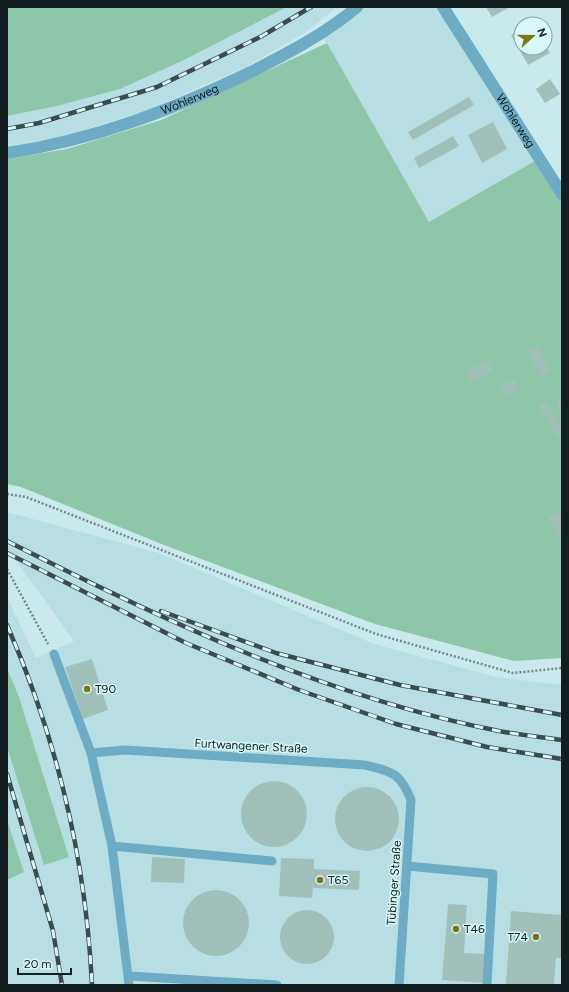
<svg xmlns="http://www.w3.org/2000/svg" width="569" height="992" font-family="Figtree,sans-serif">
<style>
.built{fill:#b7dfe3}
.green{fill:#8dc6a9}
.building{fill:#a2c0ba}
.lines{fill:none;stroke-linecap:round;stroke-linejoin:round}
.path{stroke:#73898c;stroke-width:2.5;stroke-dasharray:2 2;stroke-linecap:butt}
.lane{stroke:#6dacc4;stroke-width:9}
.street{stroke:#6dacc4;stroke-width:12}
.rail-casing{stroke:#3c4c4e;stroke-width:4.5}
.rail{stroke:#d7f7f9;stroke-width:3;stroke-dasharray:9;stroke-linecap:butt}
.poi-dot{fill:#817416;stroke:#d7f7f9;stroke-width:1.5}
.labels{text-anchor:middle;stroke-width:3;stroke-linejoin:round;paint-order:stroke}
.street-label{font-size:12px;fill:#121e1f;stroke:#d7f7f9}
.poi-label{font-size:12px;fill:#121e1f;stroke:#d7f7f9;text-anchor:start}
</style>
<rect width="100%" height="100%" fill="#cae9ec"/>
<g class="built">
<path d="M 287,7 L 337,7 L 306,32 L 248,66 L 150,109 L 66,136 L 7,146 L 7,116 L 57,106 L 120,89 L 184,60 Z"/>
<path d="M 357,7 L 443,7 L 540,158 L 429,223 L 327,43 L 318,34 Z"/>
<path d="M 7,512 L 159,553 L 374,644 L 496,677 L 562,685 L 562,985 L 7,985 L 7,880 L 24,872 L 7,820 L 7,747 L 44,864 L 69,857 L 19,697 L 7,668 L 7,597 L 36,658 L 74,641 L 7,548 Z"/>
</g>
<g class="green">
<path d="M 7,7 L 287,7 L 184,60 L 120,89 L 57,106 L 7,116 Z"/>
<path d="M 327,43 L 429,222 L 540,158 L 562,194 L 562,658 L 514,661 L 375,624 L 164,545 L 21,487 L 7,484 L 7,159 L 67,149 L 161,120 Z"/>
<path d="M 7,668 L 19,697 L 69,857 L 44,865 L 7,747 Z"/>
<path d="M 7,820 L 24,872 L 7,880 Z"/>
</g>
<g class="building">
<path d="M 486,7 L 510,7 L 492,17 Z"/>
<path d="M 521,29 L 521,48 L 545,48 L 545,44 L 550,53 L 528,65 L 511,35 Z"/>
<path d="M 550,79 L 560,94 L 545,103 L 536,89 Z"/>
<path d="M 469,97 L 474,105 L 413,140 L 408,132 Z"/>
<path d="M 493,122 L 507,149 L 482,163 L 468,135 Z"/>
<path d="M 453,136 L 459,146 L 419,168 L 414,158 Z"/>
<path d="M 537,346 L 551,372 L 541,377 L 527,351 Z"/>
<path d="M 487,360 L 493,371 L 471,382 L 466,371 Z"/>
<path d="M 514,379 L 520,389 L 507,396 L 501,386 Z"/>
<path d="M 562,398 L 562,414 L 556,401 Z"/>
<path d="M 546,402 L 562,430 L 562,434 L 557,437 L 539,406 Z"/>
<path d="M 562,511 L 562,536 L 558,538 L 548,518 Z"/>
<path d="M 92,659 L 108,710 L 83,719 L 65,667 Z"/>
<circle cx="274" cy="814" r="33"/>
<circle cx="367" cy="819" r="32"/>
<path d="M 152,857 L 185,859 L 184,883 L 151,882 Z"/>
<path d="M 281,858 L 314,859 L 314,869 L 360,871 L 359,890 L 313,888 L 312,898 L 279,896 Z"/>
<circle cx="216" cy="923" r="33"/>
<path d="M 448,904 L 467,905 L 464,953 L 486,954 L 484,983 L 442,980 Z"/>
<circle cx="307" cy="937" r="27"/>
<path d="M 511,911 L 562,915 L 562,958 L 556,958 L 554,985 L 506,985 Z"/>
</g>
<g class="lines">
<g class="path">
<path d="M 7,494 L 26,497 L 376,634 L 513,673 L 562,668"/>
<path d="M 7,569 L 48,644"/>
</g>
<g class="lane">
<path d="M 54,654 L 91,753 L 112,846 L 129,985"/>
<path d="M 91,753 L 125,750 L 365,765 C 392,772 400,772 411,800 L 399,985"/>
<path d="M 112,846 L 272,861"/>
<path d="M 407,866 L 493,874 L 487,985"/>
<path d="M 129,976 L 277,985"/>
</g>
<g class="street">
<path id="s1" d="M 443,7 L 562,194"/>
<path id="s2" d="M 7,153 C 94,140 172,110 251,72 C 288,53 325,34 357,7"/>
</g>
<g class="rail-casing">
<g id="rail">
<path d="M 7,129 L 39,123 L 157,87 L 262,36 L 311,7"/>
<path d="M 7,541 C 164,621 326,697 499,731 C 520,735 541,737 562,740"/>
<path d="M 7,553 L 186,643 L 299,690 L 396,724 L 487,747 L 562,759"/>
<path d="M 161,611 L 276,653 L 400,685 L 562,715"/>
<path d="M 7,625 C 57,739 86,861 92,985"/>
<path d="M 7,774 L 53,931 L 62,985"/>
</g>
</g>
<use href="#rail" class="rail"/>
</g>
<g class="poi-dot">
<circle cx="87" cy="689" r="4"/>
<circle cx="320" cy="880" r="4"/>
<circle cx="456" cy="929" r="4"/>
<circle cx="536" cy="937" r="4"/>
</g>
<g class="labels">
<g class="street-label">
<text dy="4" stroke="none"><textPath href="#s2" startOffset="191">Wöhlerweg</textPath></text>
<text dy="4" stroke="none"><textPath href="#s1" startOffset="135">Wöhlerweg</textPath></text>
<text transform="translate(251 746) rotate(3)" y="4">Furtwangener Straße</text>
<text transform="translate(394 883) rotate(-86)" y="4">Tübinger Straße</text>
</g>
<g class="poi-label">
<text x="95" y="693">T90</text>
<text x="328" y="884">T65</text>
<text x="464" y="933">T46</text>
<text x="528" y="941" text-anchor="end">T74</text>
</g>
</g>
<rect width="569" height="992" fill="none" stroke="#121e1f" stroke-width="16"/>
<g transform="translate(533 36) rotate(69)"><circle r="19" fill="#d7f7f9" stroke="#88a0a2"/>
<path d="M0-3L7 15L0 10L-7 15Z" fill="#817416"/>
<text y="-6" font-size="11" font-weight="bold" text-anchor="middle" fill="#121e1f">N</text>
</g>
<path d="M18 968v6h53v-6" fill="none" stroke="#121e1f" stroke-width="2"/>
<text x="24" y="968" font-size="12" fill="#121e1f" stroke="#d7f7f9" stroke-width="3" paint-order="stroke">20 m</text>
</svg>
